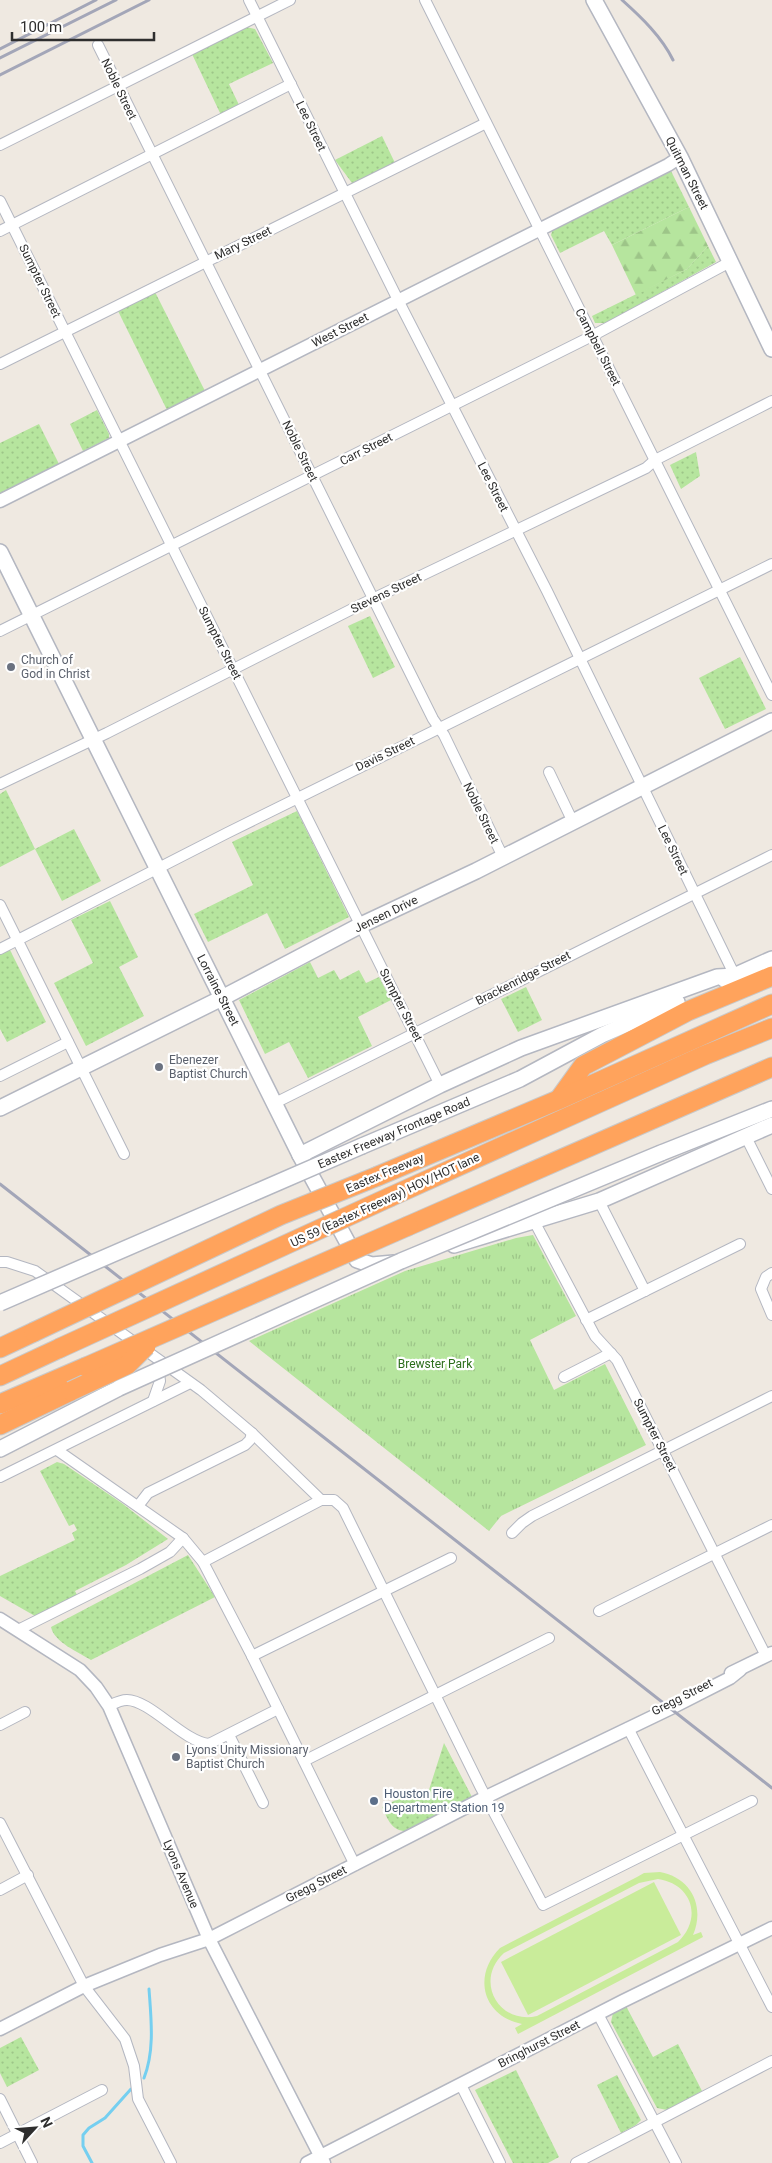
<svg xmlns="http://www.w3.org/2000/svg" width="772" height="2163" font-family="Roboto,sans-serif">
<style>
.grass{fill:url(#grass-dots)}
.forest{fill:url(#forest-firs)}
.park{fill:url(#park-tufts)}
.pitch{fill:#c9ec9a;fill-rule:evenodd}
.lines{fill:none;stroke-linecap:round;stroke-linejoin:round}
.stream{stroke:#75cff0;stroke-width:3}
.minor-casing{stroke:#b4b7c1;stroke-width:12}
.tertiary-casing{stroke:#b4b7c1;stroke-width:15}
.secondary-casing{stroke:#b4b7c1;stroke-width:18}
.motorway-casing{stroke:#c9c9c9;stroke-width:21}
.minor{stroke:#fff;stroke-width:10}
.tertiary{stroke:#fff;stroke-width:12}
.secondary{stroke:#fff;stroke-width:15}
.motorway{stroke:#ffa35c;stroke-width:19}
.rail{stroke:#a3a6b8;stroke-width:3}
.secondary-bridge-casing{stroke:#b4b7c1;stroke-width:18;stroke-linecap:butt}
.motorway-bridge-casing{stroke:#c9c9c9;stroke-width:21;stroke-linecap:butt}
.secondary-bridge{stroke:#fff;stroke-width:15}
.motorway-bridge{stroke:#ffa35c;stroke-width:19}
.worship-dot{fill:#6b7280;stroke:#fff;stroke-width:2}
.service-dot{fill:#5c6f8a;stroke:#fff;stroke-width:2}
.labels{text-anchor:middle;stroke-width:4.5;stroke-linejoin:round;paint-order:stroke}
.street-label{font-size:12px;fill:#2e2e2e;stroke:#fff}
.worship-label{font-size:12px;fill:#5b616d;stroke:#fff;text-anchor:start}
.park-label{font-size:12px;fill:#2c6e1b;stroke:#fff}
.service-label{font-size:12px;fill:#4e5e75;stroke:#fff;text-anchor:start}
</style>
<defs>
<pattern id="grass-dots" width="8" height="8" patternUnits="userSpaceOnUse" patternTransform="scale(1.25)"><rect width="8" height="8" fill="#b6e59e"/><path d="M2 2h.1M6 6h.1" fill="none" stroke="#9dc588" stroke-width="1.8" stroke-linecap="round"/></pattern>
<pattern id="forest-firs" width="22" height="20" patternUnits="userSpaceOnUse" patternTransform="scale(1.25)"><rect width="22" height="20" fill="#b6e59e"/><path d="M5 1l3.5 6h-7zM16 11l3.5 6h-7z" fill="#9dc588"/></pattern>
<pattern id="park-tufts" width="24" height="20" patternUnits="userSpaceOnUse" patternTransform="scale(1.25)"><rect width="24" height="20" fill="#b6e59e"/><path d="M3 7l-1-3M5 7V3M7 7l1-3M15 17l-1-3M17 17v-4M19 17l1-3" fill="none" stroke="#9dc588"/></pattern>
</defs>
<rect width="100%" height="100%" fill="#efe9e1"/>
<g class="grass">
<path d="M 246,27 L 255,29 L 273,63 L 229,84 L 240,107 L 221,115 L 192,54 Z"/>
<path d="M 382,136 L 395,163 L 352,183 L 335,160 Z"/>
<path d="M 670,169 L 689,207 L 612,245 L 604,231 L 560,253 L 551,235 L 553,228 Z"/>
<path d="M 708,246 L 716,262 L 606,323 L 595,323 L 592,316 L 687,269 Z"/>
<path d="M 155,292 L 206,393 L 168,412 L 118,311 Z"/>
<path d="M 97,410 L 109,434 L 109,438 L 83,451 L 70,424 Z"/>
<path d="M 39,424 L 59,464 L 0,494 L 0,443 Z"/>
<path d="M 696,452 L 700,476 L 681,489 L 670,465 Z"/>
<path d="M 370,616 L 395,667 L 373,678 L 348,626 Z"/>
<path d="M 740,657 L 766,709 L 725,729 L 699,678 Z"/>
<path d="M 6,790 L 35,849 L 74,829 L 101,881 L 62,901 L 35,849 L 0,867 L 0,794 Z"/>
<path d="M 297,811 L 349,917 L 285,949 L 267,913 L 208,942 L 194,914 L 253,885 L 232,842 Z"/>
<path d="M 110,901 L 138,957 L 119,967 L 144,1016 L 86,1046 L 54,983 L 93,963 L 71,920 Z"/>
<path d="M 9,948 L 46,1022 L 7,1042 L 0,1029 L 0,952 Z"/>
<path d="M 310,962 L 318,978 L 334,970 L 340,980 L 359,970 L 366,983 L 379,977 L 391,1000 L 358,1017 L 372,1046 L 308,1078 L 289,1042 L 265,1054 L 239,1000 Z"/>
<path d="M 526,987 L 542,1020 L 518,1032 L 501,999 Z"/>
<path d="M 57,1462 L 64,1464 L 123,1504 L 168,1539 L 126,1565 L 75,1591 L 77,1595 L 35,1616 L 0,1596 L 0,1576 L 75,1540 L 72,1533 L 77,1530 L 74,1524 L 69,1526 L 40,1471 Z"/>
<path d="M 188,1555 L 215,1597 L 91,1660 C 78,1652 54,1642 51,1627 Z"/>
<path d="M 444,1743 L 473,1799 L 408,1831 C 392,1832 388,1820 382,1807 L 414,1791 L 427,1796 Z"/>
<path d="M 626,2006 L 653,2057 L 678,2044 L 702,2091 L 667,2110 L 657,2108 L 611,2022 L 613,2013 Z"/>
<path d="M 21,2037 L 39,2070 L 7,2087 L 0,2073 L 0,2048 Z"/>
<path d="M 516,2070 L 559,2157 L 548,2163 L 513,2163 L 475,2090 Z"/>
<path d="M 617,2075 L 641,2120 L 636,2125 L 621,2133 L 597,2085 Z"/>
</g>
<path class="forest" d="M 689,207 L 708,246 L 687,269 L 636,295 L 612,245 Z"/>
<path class="park" d="M 533,1235 L 576,1316 L 530,1340 L 554,1390 L 605,1364 L 646,1445 L 501,1516 L 489,1531 L 249,1341 L 405,1271 L 516,1238 Z"/>
<g class="pitch">
<path d="M 660,1872 C 692,1878 705,1907 693,1935 L 701,1932 L 703,1937 L 518,2034 L 515,2028 L 522,2024 C 483,2016 472,1976 500,1948 L 637,1877 L 644,1873 ZM 658,1879 C 692,1884 703,1918 678,1942 L 537,2016 C 498,2025 474,1980 504,1953 L 639,1883 Z"/>
<path d="M 654,1882 L 681,1935 L 528,2015 L 501,1962 Z"/>
</g>
<g class="lines">
<g class="stream">
<path d="M 144,2078 C 155,2050 151,2018 149,1989"/>
<path d="M 92,2163 L 83,2146 L 83,2135 L 89,2128 L 105,2118 L 131,2089"/>
</g>
<g class="minor-casing">
<g id="minor">
<path d="M 249,0 L 398,300 L 547,591 L 735,976"/>
<path d="M 425,0 L 772,695"/>
<path d="M 98,45 L 433,719 L 444,735 L 503,857"/>
<path d="M 0,145 L 290,0"/>
<path d="M 0,201 L 440,1085"/>
<path d="M 0,231 L 291,84"/>
<path d="M 0,364 L 486,123"/>
<path d="M 0,631 L 592,336 L 730,262"/>
<path d="M 549,772 L 572,820"/>
<path d="M 0,784 L 107,733 L 362,604 L 646,468 L 655,460 L 772,401"/>
<path d="M 0,905 L 124,1154"/>
<path d="M 0,949 L 227,833 L 772,564"/>
<path d="M 0,1076 L 68,1042"/>
<path d="M 275,1103 L 772,855"/>
<path d="M 746,1137 L 772,1189"/>
<path d="M 599,1201 L 645,1291"/>
<path d="M 534,1221 L 595,1336 L 617,1360 L 766,1656"/>
<path d="M 0,1262 L 7,1262 L 35,1271 L 201,1390 L 252,1433 L 321,1500"/>
<path d="M 772,1273 L 766,1277 L 761,1289 L 772,1315"/>
<path d="M 586,1320 L 740,1244"/>
<path d="M 564,1377 L 611,1353"/>
<path d="M 153,1401 L 160,1381 L 158,1366"/>
<path d="M 57,1450 L 183,1538 L 203,1562 L 252,1656 L 355,1865"/>
<path d="M 0,1477 L 190,1383"/>
<path d="M 321,1500 L 334,1500 L 343,1508 L 481,1788 L 543,1905 L 752,1801"/>
<path d="M 138,1506 L 148,1493 L 245,1445 L 250,1440 L 252,1433"/>
<path d="M 512,1533 L 522,1523 L 532,1516 L 772,1396"/>
<path d="M 203,1562 L 321,1500"/>
<path d="M 599,1611 L 772,1525"/>
<path d="M 18,1630 L 140,1569 L 170,1552 L 183,1538"/>
<path d="M 252,1656 L 451,1558"/>
<path d="M 109,1706 C 115,1703 120,1700 127,1700 C 150,1700 184,1742 209,1744 L 278,1709"/>
<path d="M 0,1725 L 25,1712"/>
<path d="M 628,1728 L 772,2007"/>
<path d="M 229,1735 L 263,1803"/>
<path d="M 304,1761 L 549,1638"/>
<path d="M 0,1823 L 84,1986 L 125,2039 L 134,2066 L 138,2099 L 171,2163"/>
<path d="M 0,1890 L 28,1875"/>
<path d="M 598,2014 L 676,2163"/>
<path d="M 461,2085 L 500,2163"/>
<path d="M 0,2099 L 32,2163"/>
<path d="M 0,2143 L 102,2090"/>
<path d="M 576,2163 L 772,2061"/>
</g>
</g>
<g class="tertiary-casing">
<g id="tertiary">
<path d="M 0,501 L 668,165 L 680,157"/>
<path d="M 0,1619 L 80,1670 L 96,1687 L 109,1706 L 209,1939 L 324,2163"/>
<path d="M 731,1673 L 772,1653"/>
<path d="M 0,2029 L 84,1986 L 160,1955 L 209,1939 L 486,1797 L 671,1708 L 730,1678 L 740,1670"/>
<path d="M 307,2163 L 623,2001 L 772,1928"/>
</g>
</g>
<g class="secondary-casing">
<g id="secondary">
<path d="M 594,0 L 680,157 L 772,349"/>
<path d="M 0,552 L 300,1155 L 357,1260 L 372,1265 L 394,1263"/>
<path d="M 725,980 L 772,959"/>
<path d="M 0,1108 L 222,998 L 361,925 L 476,871 L 772,721"/>
<path d="M 362,1146 L 520,1079 L 602,1035 L 677,1002"/>
<path d="M 661,1153 L 772,1109"/>
<path d="M 300,1155 L 440,1085 L 521,1048 L 717,977 L 735,976"/>
<path d="M 454,1245 L 599,1201 L 772,1125"/>
<path d="M 0,1449 L 119,1388"/>
</g>
</g>
<g class="motorway-casing">
<g id="motorway">
<path d="M 560,1098 L 583,1066 L 688,1011 L 772,976"/>
<path d="M 378,1176 L 558,1100 L 772,1004"/>
<path d="M 390,1197 L 705,1055 L 772,1028"/>
<path d="M 408,1226 L 772,1067"/>
<path d="M 0,1348 L 34,1332"/>
<path d="M 0,1376 L 60,1348"/>
<path d="M 0,1404 L 86,1367"/>
<path d="M 0,1425 L 71,1391"/>
</g>
</g>
<use href="#minor" class="minor"/>
<use href="#tertiary" class="tertiary"/>
<use href="#secondary" class="secondary"/>
<use href="#motorway" class="motorway"/>
<g class="rail">
<path d="M 622,0 C 641,17 662,37 673,60"/>
<path d="M 0,49 L 96,0"/>
<path d="M 0,58 L 116,0"/>
<path d="M 0,75 L 149,0"/>
<path d="M 0,1184 L 772,1788"/>
</g>
<g class="secondary-bridge-casing">
<g id="secondary-bridge">
<path d="M 0,1303 L 362,1146"/>
<path d="M 119,1388 L 401,1261 L 661,1153"/>
</g>
</g>
<g class="motorway-bridge-casing">
<g id="motorway-bridge">
<path d="M 34,1332 L 281,1215 L 378,1176"/>
<path d="M 60,1348 L 390,1197"/>
<path d="M 86,1367 L 408,1226"/>
<path d="M 71,1391 L 127,1365 L 146,1346"/>
</g>
</g>
<use href="#secondary-bridge" class="secondary-bridge"/>
<use href="#motorway-bridge" class="motorway-bridge"/>
</g>
<g class="worship-dot">
<circle cx="11" cy="667" r="5"/>
<circle cx="159" cy="1067" r="5"/>
<circle cx="176" cy="1757" r="5"/>
</g>
<circle class="service-dot" cx="374" cy="1801" r="5"/>
<g class="labels">
<g class="street-label">
<text transform="translate(119 89) rotate(64)" y="4">Noble Street</text>
<text transform="translate(311 126) rotate(64)" y="4">Lee Street</text>
<text transform="translate(687 173) rotate(63)" y="4">Quitman Street</text>
<text transform="translate(243 243) rotate(-26)" y="4">Mary Street</text>
<text transform="translate(40 281) rotate(64)" y="4">Sumpter Street</text>
<text transform="translate(340 330) rotate(-27)" y="4">West Street</text>
<text transform="translate(598 347) rotate(63)" y="4">Campbell Street</text>
<text transform="translate(366 449) rotate(-27)" y="4">Carr Street</text>
<text transform="translate(300 451) rotate(64)" y="4">Noble Street</text>
<text transform="translate(493 487) rotate(63)" y="4">Lee Street</text>
<text transform="translate(386 593) rotate(-26)" y="4">Stevens Street</text>
<text transform="translate(220 643) rotate(63)" y="4">Sumpter Street</text>
<text transform="translate(385 754) rotate(-26)" y="4">Davis Street</text>
<text transform="translate(481 813) rotate(64)" y="4">Noble Street</text>
<text transform="translate(673 850) rotate(64)" y="4">Lee Street</text>
<text transform="translate(386 914) rotate(-26)" y="4">Jensen Drive</text>
<text transform="translate(523 978) rotate(-27)" y="4">Brackenridge Street</text>
<text transform="translate(218 990) rotate(63)" y="4">Lorraine Street</text>
<text transform="translate(401 1005) rotate(63)" y="4">Sumpter Street</text>
<text transform="translate(394 1133) rotate(-23)" y="4">Eastex Freeway Frontage Road</text>
<text transform="translate(385 1173) rotate(-23)" y="4">Eastex Freeway</text>
<text transform="translate(385 1200) rotate(-25)" y="4">US 59 (Eastex Freeway) HOV/HOT lane</text>
<text transform="translate(655 1435) rotate(63)" y="4">Sumpter Street</text>
<text transform="translate(682 1697) rotate(-27)" y="4">Gregg Street</text>
<text transform="translate(181 1874) rotate(67)" y="4">Lyons Avenue</text>
<text transform="translate(316 1884) rotate(-27)" y="4">Gregg Street</text>
<text transform="translate(539 2044) rotate(-27)" y="4">Bringhurst Street</text>
</g>
<g class="worship-label">
<text x="21" y="664">Church of<tspan x="21" dy="14">God in Christ</tspan></text>
<text x="169" y="1064">Ebenezer<tspan x="169" dy="14">Baptist Church</tspan></text>
<text x="186" y="1754">Lyons Unity Missionary<tspan x="186" dy="14">Baptist Church</tspan></text>
</g>
<g class="park-label">
<text x="435" y="1368">Brewster Park</text>
</g>
<g class="service-label">
<text x="384" y="1798">Houston Fire<tspan x="384" dy="14">Department Station 19</tspan></text>
</g>
</g>
<g transform="translate(35 2128) rotate(64)" stroke="#ffffff" stroke-width="4" paint-order="stroke">
<path d="M0-4L9 19L0 12L-9 19Z" fill="#2e2e2e"/>
<text y="-8" font-size="14" font-weight="bold" text-anchor="middle" fill="#2e2e2e">N</text>
</g>
<path d="M12 32v8h142v-8" fill="none" stroke="#2e2e2e" stroke-width="2.5"/>
<text x="20" y="32" font-size="15" fill="#2e2e2e" stroke="#ffffff" stroke-width="4" paint-order="stroke">100 m</text>
</svg>
